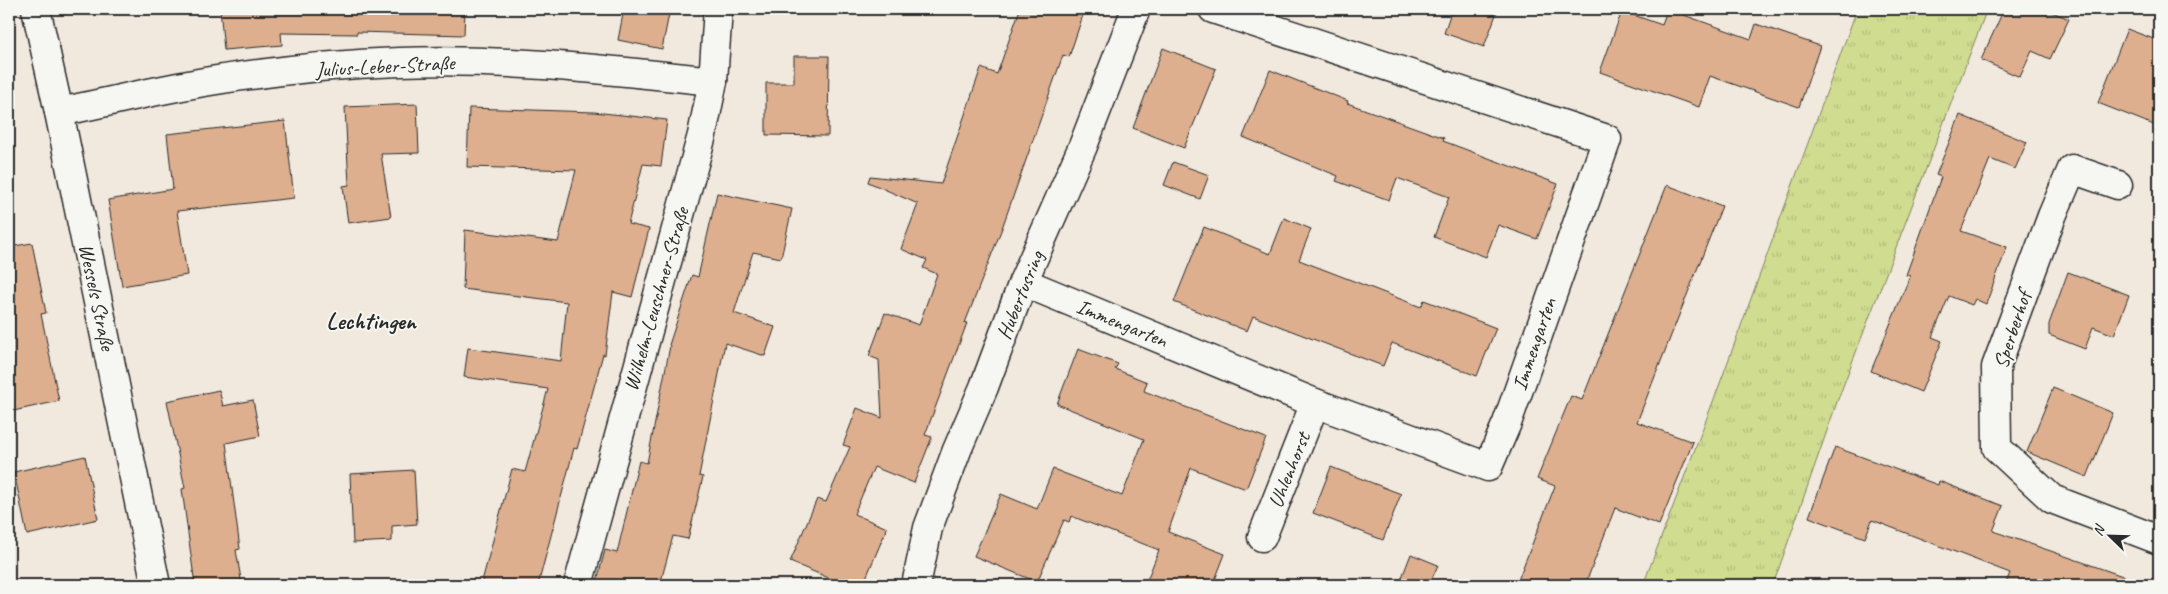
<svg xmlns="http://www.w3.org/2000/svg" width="2168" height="594" font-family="Caveat,sans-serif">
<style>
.park{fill:url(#park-tufts);stroke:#7e845e}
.building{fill:#ddaf8e;stroke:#2b2b2b}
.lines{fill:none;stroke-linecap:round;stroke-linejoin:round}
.street-casing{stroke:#2b2b2b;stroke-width:31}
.street{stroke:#f6f6f2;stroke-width:28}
.labels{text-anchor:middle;stroke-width:4;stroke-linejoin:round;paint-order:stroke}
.street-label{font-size:21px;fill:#2b2b2b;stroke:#f6f6f2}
.quarter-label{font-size:24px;font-weight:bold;fill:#2b2b2b;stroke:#f6f6f2}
</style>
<defs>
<pattern id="park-tufts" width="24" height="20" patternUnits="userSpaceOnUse" patternTransform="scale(1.25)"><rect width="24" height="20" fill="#d0dc90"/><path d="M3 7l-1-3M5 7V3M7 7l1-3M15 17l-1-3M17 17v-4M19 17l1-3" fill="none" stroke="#b3bd7c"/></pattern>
</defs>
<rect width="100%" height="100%" fill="#f1e8de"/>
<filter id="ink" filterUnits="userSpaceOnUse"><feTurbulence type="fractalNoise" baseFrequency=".02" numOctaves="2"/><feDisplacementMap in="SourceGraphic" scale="10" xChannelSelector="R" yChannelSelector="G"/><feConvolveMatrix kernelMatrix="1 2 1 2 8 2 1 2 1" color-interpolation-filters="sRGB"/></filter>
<g filter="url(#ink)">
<path class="park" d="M 1857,9 L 1987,9 L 1837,402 L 1773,585 L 1643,585 L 1719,386 Z"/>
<g class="building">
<path d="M 220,9 L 465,9 L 464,35 L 357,32 L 357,34 L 281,33 L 282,45 L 224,50 Z"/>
<path d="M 624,9 L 670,9 L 662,49 L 618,40 Z"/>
<path d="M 1020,9 L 1085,9 L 1069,57 L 1063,55 L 1002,228 L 965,323 L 967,323 L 925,435 L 932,437 L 914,483 L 874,467 L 854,514 L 887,528 L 863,585 L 846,585 L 790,562 L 817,499 L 826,502 L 850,447 L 843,445 L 857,408 L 882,418 L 879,360 L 869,356 L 885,313 L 919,325 L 937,274 L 923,268 L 927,260 L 901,249 L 918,204 L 868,182 L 870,176 L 941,184 L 981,68 L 997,74 Z"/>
<path d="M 1452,9 L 1498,9 L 1484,47 L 1444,33 Z"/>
<path d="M 1667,9 L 1751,39 L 1756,24 L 1820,46 L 1799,107 L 1710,76 L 1699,107 L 1600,72 L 1622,11 L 1662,25 Z"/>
<path d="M 2004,9 L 2045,9 L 2069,19 L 2050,59 L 2032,51 L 2020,77 L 1981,60 Z"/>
<path d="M 2127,29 L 2159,41 L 2159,127 L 2098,103 Z"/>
<path d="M 1163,48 L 1216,69 L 1184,148 L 1133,128 Z"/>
<path d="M 794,56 L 829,56 L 828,136 L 766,135 L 766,83 L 794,83 Z"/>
<path d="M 1270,70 L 1348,101 L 1347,103 L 1444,138 L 1443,141 L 1558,184 L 1537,239 L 1498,225 L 1486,257 L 1434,237 L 1449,197 L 1397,178 L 1389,200 L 1336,181 L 1338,176 L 1243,137 Z"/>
<path d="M 417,104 L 419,153 L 381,154 L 391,217 L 348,223 L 343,186 L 349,185 L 345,107 Z"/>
<path d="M 469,108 L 594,112 L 667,120 L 661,166 L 643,164 L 628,224 L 649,229 L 632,297 L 613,292 L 605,355 L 603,354 L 577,449 L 574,448 L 538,585 L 481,585 L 512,469 L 525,472 L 548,389 L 464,377 L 468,348 L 561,361 L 567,302 L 463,289 L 465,230 L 558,242 L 576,170 L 467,167 Z"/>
<path d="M 1960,115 L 2027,142 L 2015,169 L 1990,159 L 1961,231 L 2007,247 L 1986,304 L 1975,299 L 1972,305 L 1949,296 L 1932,337 L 1942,341 L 1921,392 L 1871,371 L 1910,276 L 1906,275 L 1941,177 L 1936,175 Z"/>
<path d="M 285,121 L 294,198 L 177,211 L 187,275 L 122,286 L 108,200 L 173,189 L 167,134 Z"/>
<path d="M 1173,162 L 1209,175 L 1200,199 L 1164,185 Z"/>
<path d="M 1667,185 L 1722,206 L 1637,422 L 1693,442 L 1659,525 L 1615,508 L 1585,585 L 1516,585 L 1555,486 L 1537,479 L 1571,396 L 1582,400 Z"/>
<path d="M 717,193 L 792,209 L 781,258 L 753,252 L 734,313 L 775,327 L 765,356 L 725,343 L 699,476 L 703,477 L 688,539 L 673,536 L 660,585 L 596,585 L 605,550 L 617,553 L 639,461 L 647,463 L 670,346 L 669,345 L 692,275 L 698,277 Z"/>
<path d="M 1284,218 L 1311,229 L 1299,260 L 1421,307 L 1424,300 L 1496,328 L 1477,376 L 1392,343 L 1383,366 L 1253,316 L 1247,331 L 1174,302 L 1204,227 L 1270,254 Z"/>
<path d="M 32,243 L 46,313 L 41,314 L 59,401 L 9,412 L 9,247 Z"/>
<path d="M 2068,272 L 2129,295 L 2114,335 L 2093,327 L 2085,349 L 2049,335 L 2049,324 Z"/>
<path d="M 1078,349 L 1118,364 L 1115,369 L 1147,382 L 1144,391 L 1266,438 L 1246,489 L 1191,468 L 1168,532 L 1225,554 L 1213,585 L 1145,585 L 1159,550 L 1071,516 L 1069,522 L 1064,520 L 1037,582 L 974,556 L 1001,494 L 1037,509 L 1053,469 L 1122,496 L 1144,439 L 1057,404 Z"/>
<path d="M 2053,388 L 2113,413 L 2087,477 L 2027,452 Z"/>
<path d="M 219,390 L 223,406 L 253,400 L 260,436 L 226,443 L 240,549 L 236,550 L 242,585 L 195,585 L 182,489 L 185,488 L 167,401 Z"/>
<path d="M 1835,447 L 1938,485 L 1939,481 L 2003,506 L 1993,531 L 2137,581 L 2136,585 L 2005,585 L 2010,573 L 1872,520 L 1865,538 L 1809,517 Z"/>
<path d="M 85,456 L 98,519 L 27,535 L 14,472 Z"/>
<path d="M 1331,467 L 1401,494 L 1383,540 L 1313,513 Z"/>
<path d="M 414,470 L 417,524 L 392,526 L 392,541 L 353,543 L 350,474 Z"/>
<path d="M 1411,554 L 1438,565 L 1429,585 L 1399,585 Z"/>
</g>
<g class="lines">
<g class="street-casing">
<g id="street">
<path d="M 36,9 L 59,112 L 156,585"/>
<path d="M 59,112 C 114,101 168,87 223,79 C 281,70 341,64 400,62 C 504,58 609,70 713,81"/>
<path d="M 2118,185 L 2072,169 L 2052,216 L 1996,367 L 1997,448 L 2052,499 L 2159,540"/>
<path d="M 1023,282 L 1315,403 L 1488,467 L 1507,423 L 1607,139 L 1213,9"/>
<path d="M 1262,537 L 1315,403"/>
<path d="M 578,585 L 702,135 L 713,81 L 718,9"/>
<path d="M 916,585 L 928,528 L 957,450 L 984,387 L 1023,282 L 1083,146 L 1136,9"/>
</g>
</g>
<use href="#street" class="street"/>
</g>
</g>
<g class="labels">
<g class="street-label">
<text transform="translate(385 66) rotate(-3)" y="7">Julius-Leber-Straße</text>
<text transform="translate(1020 295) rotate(-68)" y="7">Hubertusring</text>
<text transform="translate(97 297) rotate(78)" y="7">Wessels Straße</text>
<text transform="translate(656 299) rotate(-74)" y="7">Wilhelm-Leuschner-Straße</text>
<text transform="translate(1122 323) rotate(22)" y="7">Immengarten</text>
<text transform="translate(2012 330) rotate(-72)" y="7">Sperberhof</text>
<text transform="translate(1534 344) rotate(-71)" y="7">Immengarten</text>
<text transform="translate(1289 470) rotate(-68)" y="7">Uhlenhorst</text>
</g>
<g class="quarter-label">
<text x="371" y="329">Lechtingen</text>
</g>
</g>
<rect width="2168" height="594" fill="none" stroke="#f6f6f2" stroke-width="30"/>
<rect x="15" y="15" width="2138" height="564" fill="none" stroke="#2b2b2b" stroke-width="2" filter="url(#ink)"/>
<g transform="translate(2110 536) rotate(293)" stroke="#f6f6f2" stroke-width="4" paint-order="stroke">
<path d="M0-4L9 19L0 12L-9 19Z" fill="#2b2b2b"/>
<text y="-8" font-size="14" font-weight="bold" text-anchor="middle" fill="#2b2b2b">N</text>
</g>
</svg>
